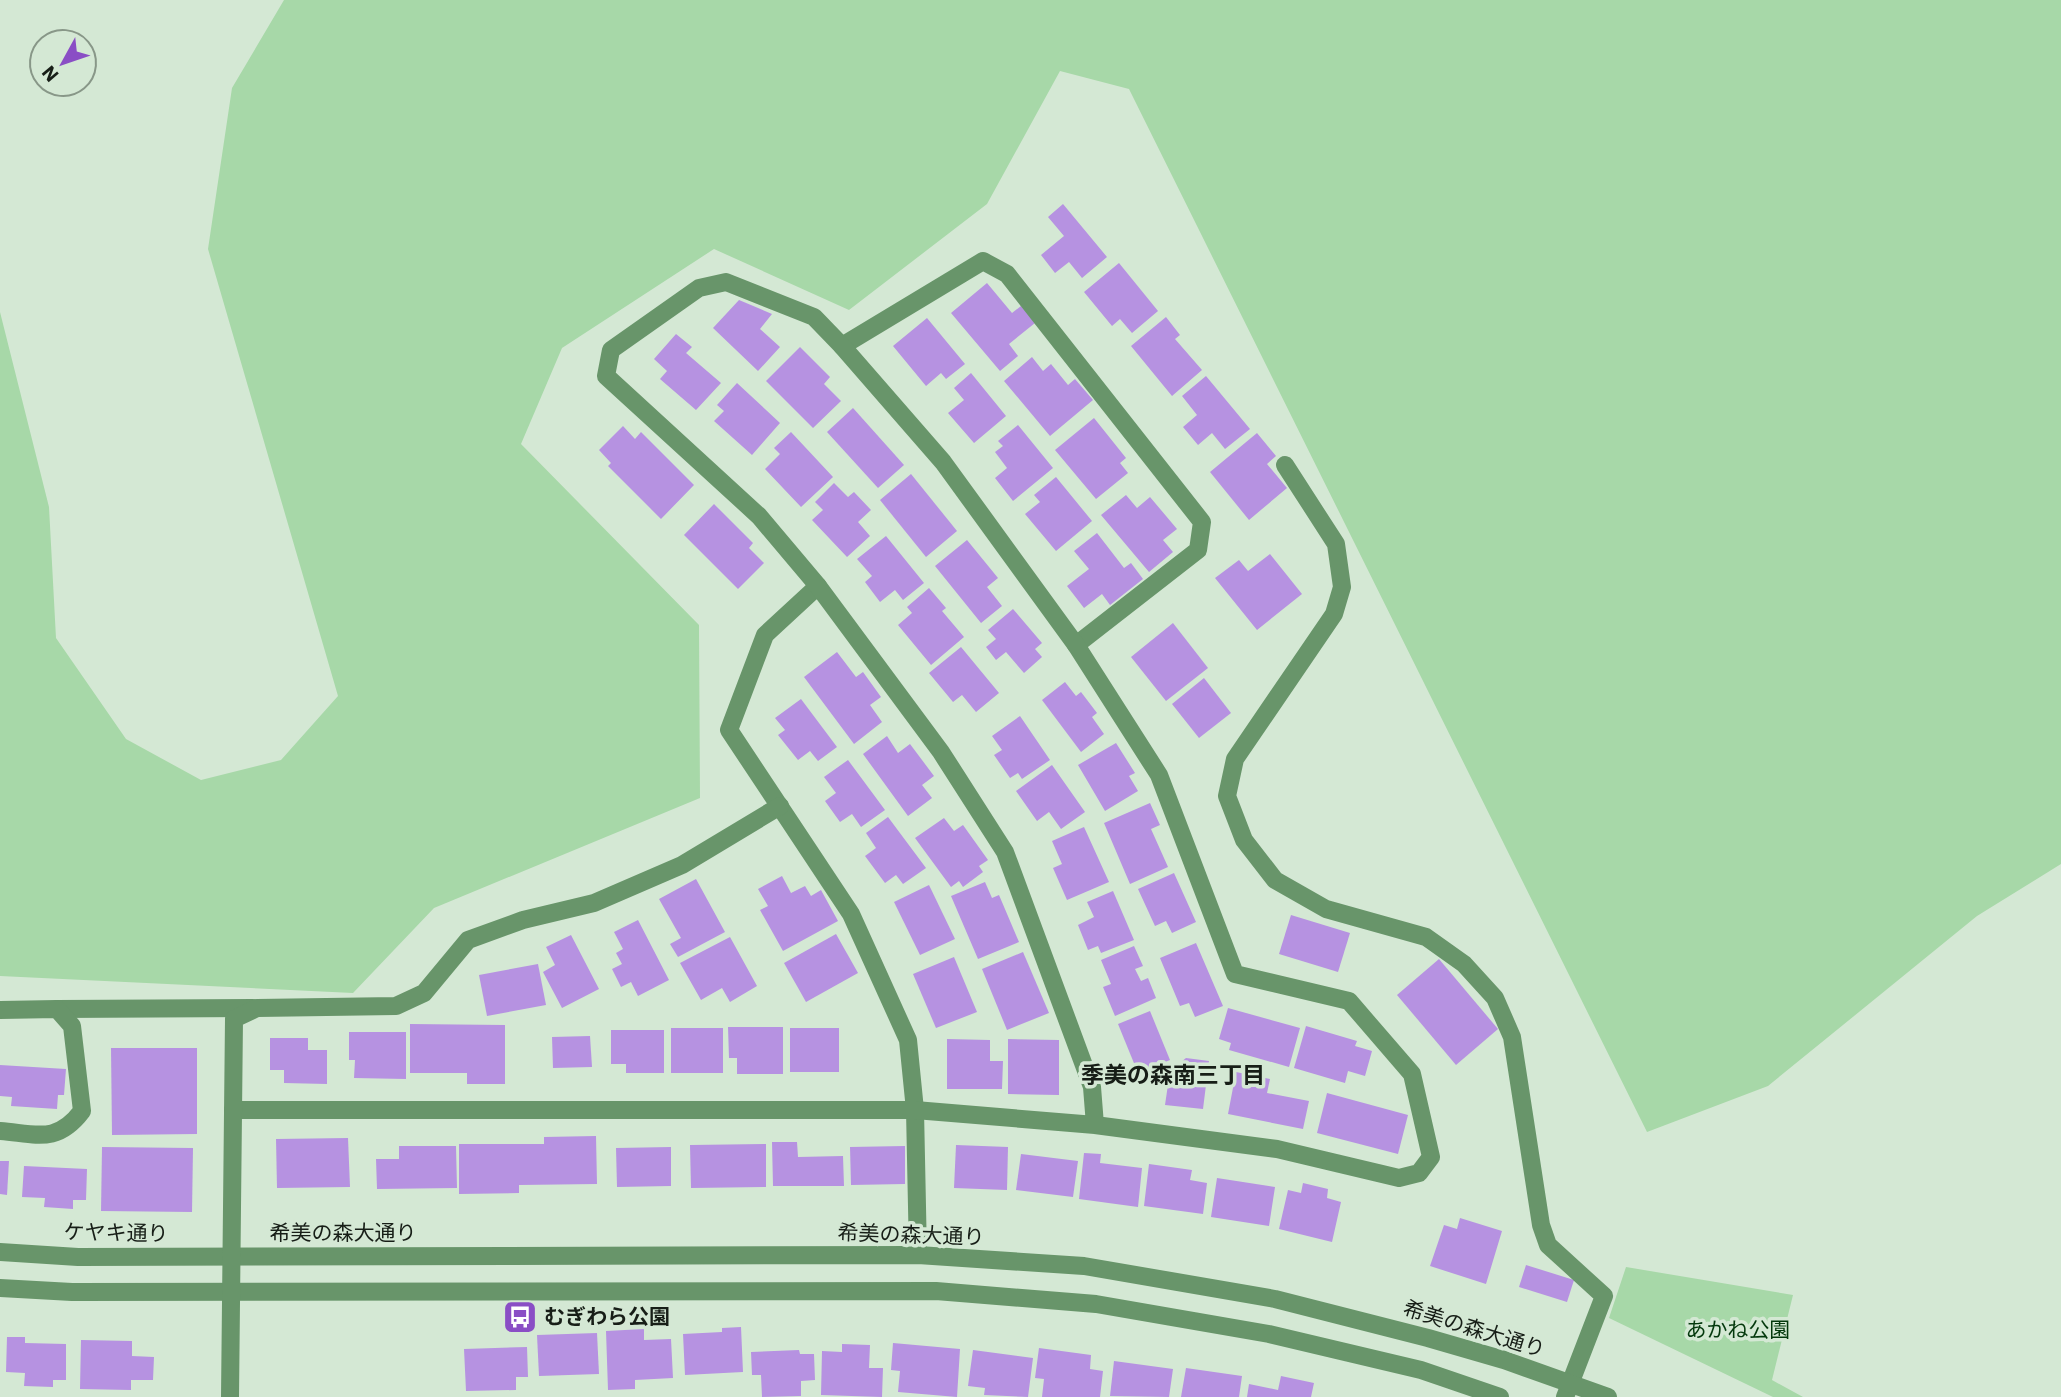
<svg xmlns="http://www.w3.org/2000/svg" width="2061" height="1397" font-family="'IBM Plex Sans','Noto Sans JP',sans-serif">
<style>
.green{fill:#a7d8a8}
.building{fill:#b692e1}
.lines{fill:none;stroke-linecap:round;stroke-linejoin:round}
.minor{stroke:#68956a;stroke-width:18}
.labels{text-anchor:middle;stroke-width:7;stroke-linejoin:round;paint-order:stroke}
.street-label{font-size:21px;fill:#171e17;stroke:#d4e8d4}
.poi-label{font-size:21px;font-weight:bold;fill:#171e17;stroke:#d4e8d4;text-anchor:start}
.park-label{font-size:21px;fill:#04390d;stroke:#d4e8d4}
.neighbourhood-label{font-size:23px;font-weight:bold;fill:#171e17;stroke:#d4e8d4}
</style>
<rect width="100%" height="100%" fill="#d4e8d4"/>
<g class="green">
<path d="M 284,0 L 2061,0 L 2061,864 L 1977,916 L 1768,1086 L 1647,1132 L 1129,89 L 1060,71 L 987,204 L 849,310 L 714,249 L 562,348 L 521,444 L 699,625 L 700,798 L 434,908 L 353,993 L 0,976 L 0,312 L 49,507 L 56,638 L 126,739 L 201,780 L 281,760 L 338,696 L 208,249 L 232,88 Z"/>
<path d="M 1626,1267 L 1793,1295 L 1772,1380 L 1803,1397 L 1773,1397 L 1609,1318 Z"/>
</g>
<g class="building">
<path d="M 1063,204 L 1107,257 L 1082,278 L 1069,262 L 1055,273 L 1041,255 L 1064,236 L 1048,217 Z"/>
<path d="M 1119,263 L 1158,311 L 1132,333 L 1120,319 L 1112,326 L 1084,292 Z"/>
<path d="M 987,283 L 1012,313 L 1021,306 L 1035,323 L 1009,344 L 1018,356 L 1000,371 L 951,313 Z"/>
<path d="M 739,300 L 772,314 L 760,329 L 780,347 L 758,371 L 713,328 Z"/>
<path d="M 1166,317 L 1180,335 L 1175,339 L 1202,370 L 1172,396 L 1131,346 Z"/>
<path d="M 927,318 L 965,364 L 946,379 L 941,373 L 926,386 L 893,346 Z"/>
<path d="M 676,334 L 692,347 L 686,353 L 721,383 L 696,410 L 660,379 L 667,371 L 654,359 Z"/>
<path d="M 800,347 L 830,377 L 824,384 L 841,401 L 813,428 L 766,381 Z"/>
<path d="M 1032,357 L 1043,371 L 1051,364 L 1068,385 L 1075,379 L 1093,400 L 1050,436 L 1004,381 Z"/>
<path d="M 971,373 L 1006,416 L 974,443 L 948,413 L 964,400 L 954,388 Z"/>
<path d="M 1206,376 L 1250,429 L 1225,449 L 1212,433 L 1198,445 L 1183,427 L 1197,415 L 1182,396 Z"/>
<path d="M 737,383 L 780,423 L 752,455 L 714,421 L 724,411 L 717,405 Z"/>
<path d="M 853,408 L 904,465 L 878,488 L 827,432 Z"/>
<path d="M 1094,418 L 1126,458 L 1120,463 L 1128,473 L 1096,499 L 1055,450 Z"/>
<path d="M 1018,425 L 1053,468 L 1013,501 L 995,478 L 1007,468 L 995,452 L 1003,446 L 998,441 Z"/>
<path d="M 623,426 L 635,439 L 641,432 L 694,485 L 661,519 L 608,466 L 611,463 L 599,450 Z"/>
<path d="M 791,432 L 833,477 L 801,507 L 765,469 L 780,454 L 774,448 Z"/>
<path d="M 1257,433 L 1276,456 L 1267,464 L 1287,488 L 1249,520 L 1210,472 Z"/>
<path d="M 911,474 L 957,531 L 926,557 L 880,500 Z"/>
<path d="M 1056,477 L 1092,521 L 1056,551 L 1025,514 L 1040,502 L 1034,495 Z"/>
<path d="M 834,483 L 848,497 L 854,492 L 871,510 L 858,522 L 870,536 L 847,557 L 812,520 L 823,510 L 815,502 Z"/>
<path d="M 1126,495 L 1137,508 L 1150,497 L 1177,529 L 1163,540 L 1173,552 L 1149,572 L 1101,515 Z"/>
<path d="M 714,504 L 753,543 L 749,548 L 764,563 L 738,589 L 684,535 Z"/>
<path d="M 1097,533 L 1124,568 L 1131,563 L 1143,579 L 1110,605 L 1102,594 L 1084,608 L 1067,586 L 1089,569 L 1074,551 Z"/>
<path d="M 886,536 L 924,583 L 903,600 L 895,590 L 880,602 L 865,582 L 872,576 L 857,559 Z"/>
<path d="M 967,540 L 998,578 L 987,587 L 1002,606 L 981,623 L 935,566 Z"/>
<path d="M 1270,554 L 1302,594 L 1257,630 L 1215,578 L 1239,560 L 1248,571 Z"/>
<path d="M 929,588 L 946,608 L 942,611 L 964,637 L 931,665 L 898,625 L 912,613 L 907,607 Z"/>
<path d="M 1013,609 L 1042,643 L 1035,649 L 1042,657 L 1024,673 L 1006,652 L 996,660 L 986,647 L 996,639 L 988,630 Z"/>
<path d="M 1173,623 L 1208,668 L 1166,701 L 1131,657 Z"/>
<path d="M 961,647 L 999,693 L 976,712 L 962,695 L 953,702 L 929,673 Z"/>
<path d="M 837,652 L 856,677 L 863,672 L 881,697 L 870,705 L 882,722 L 854,744 L 804,677 Z"/>
<path d="M 1204,678 L 1231,713 L 1199,738 L 1172,704 Z"/>
<path d="M 1065,682 L 1076,696 L 1081,692 L 1097,713 L 1092,717 L 1104,734 L 1081,752 L 1042,700 Z"/>
<path d="M 801,699 L 837,747 L 818,761 L 810,751 L 798,760 L 778,735 L 785,730 L 775,718 Z"/>
<path d="M 1020,716 L 1050,760 L 1022,779 L 1018,773 L 1010,778 L 994,755 L 1002,750 L 992,736 Z"/>
<path d="M 887,736 L 898,753 L 910,744 L 934,776 L 922,785 L 932,798 L 908,816 L 863,754 Z"/>
<path d="M 1116,743 L 1135,773 L 1129,776 L 1138,791 L 1105,811 L 1078,765 Z"/>
<path d="M 848,760 L 885,810 L 861,827 L 852,814 L 840,822 L 825,801 L 836,793 L 824,777 Z"/>
<path d="M 1052,765 L 1085,812 L 1061,829 L 1049,812 L 1037,821 L 1016,791 Z"/>
<path d="M 1150,803 L 1160,825 L 1151,829 L 1168,867 L 1130,884 L 1104,823 Z"/>
<path d="M 888,817 L 926,868 L 903,884 L 896,875 L 885,883 L 865,856 L 876,848 L 866,833 Z"/>
<path d="M 944,818 L 954,831 L 963,825 L 988,860 L 979,866 L 983,872 L 963,887 L 959,881 L 951,887 L 915,838 Z"/>
<path d="M 1084,827 L 1109,882 L 1067,900 L 1053,868 L 1062,864 L 1052,841 Z"/>
<path d="M 1174,873 L 1196,922 L 1172,933 L 1166,921 L 1155,926 L 1138,889 Z"/>
<path d="M 782,876 L 791,893 L 805,886 L 811,896 L 821,890 L 838,921 L 783,951 L 760,910 L 768,906 L 758,889 Z"/>
<path d="M 696,879 L 725,932 L 678,957 L 670,944 L 681,938 L 659,899 Z"/>
<path d="M 985,882 L 992,898 L 999,895 L 1019,942 L 978,959 L 951,896 Z"/>
<path d="M 929,885 L 955,939 L 920,955 L 894,902 Z"/>
<path d="M 1113,891 L 1134,940 L 1101,953 L 1098,946 L 1088,950 L 1078,925 L 1094,917 L 1087,902 Z"/>
<path d="M 1291,915 L 1350,933 L 1338,972 L 1279,954 Z"/>
<path d="M 638,920 L 669,980 L 638,996 L 631,982 L 621,987 L 612,969 L 622,964 L 616,953 L 623,949 L 614,932 Z"/>
<path d="M 836,934 L 858,973 L 806,1002 L 784,963 Z"/>
<path d="M 571,935 L 599,989 L 562,1008 L 543,972 L 555,965 L 546,947 Z"/>
<path d="M 730,937 L 757,986 L 730,1002 L 722,988 L 701,1000 L 680,963 Z"/>
<path d="M 1196,943 L 1223,1006 L 1195,1017 L 1189,1003 L 1180,1006 L 1160,958 Z"/>
<path d="M 1134,946 L 1143,966 L 1135,969 L 1141,981 L 1148,978 L 1156,998 L 1115,1016 L 1103,987 L 1111,984 L 1101,960 Z"/>
<path d="M 1023,952 L 1049,1013 L 1007,1030 L 982,969 Z"/>
<path d="M 954,957 L 977,1012 L 936,1028 L 913,974 Z"/>
<path d="M 1439,959 L 1498,1029 L 1456,1065 L 1397,995 Z"/>
<path d="M 538,964 L 546,1005 L 487,1016 L 479,975 Z"/>
<path d="M 1228,1008 L 1300,1028 L 1289,1067 L 1229,1050 L 1231,1043 L 1219,1039 Z"/>
<path d="M 1150,1011 L 1170,1060 L 1138,1073 L 1118,1024 Z"/>
<path d="M 410,1024 L 505,1025 L 505,1084 L 467,1084 L 467,1073 L 410,1073 Z"/>
<path d="M 1306,1026 L 1357,1041 L 1355,1046 L 1372,1051 L 1365,1076 L 1348,1071 L 1345,1083 L 1294,1068 Z"/>
<path d="M 728,1027 L 783,1027 L 783,1074 L 737,1074 L 737,1058 L 729,1058 Z"/>
<rect x="671" y="1028" width="52" height="45"/>
<rect x="790" y="1028" width="49" height="44"/>
<path d="M 611,1030 L 664,1030 L 664,1073 L 626,1073 L 626,1064 L 611,1064 Z"/>
<path d="M 349,1032 L 406,1032 L 406,1079 L 354,1078 L 355,1060 L 349,1060 Z"/>
<path d="M 590,1036 L 592,1067 L 553,1068 L 552,1037 Z"/>
<path d="M 270,1038 L 308,1038 L 308,1050 L 327,1050 L 327,1084 L 284,1083 L 284,1070 L 270,1070 Z"/>
<path d="M 947,1039 L 990,1040 L 990,1061 L 1003,1061 L 1002,1089 L 947,1089 Z"/>
<path d="M 1008,1039 L 1059,1040 L 1059,1095 L 1008,1094 Z"/>
<path d="M 111,1048 L 197,1048 L 197,1134 L 112,1135 Z"/>
<path d="M 1186,1058 L 1209,1061 L 1203,1109 L 1165,1105 L 1170,1071 Z"/>
<path d="M 0,1065 L 66,1069 L 64,1095 L 58,1095 L 57,1109 L 11,1106 L 12,1097 L 0,1096 Z"/>
<path d="M 1236,1072 L 1270,1079 L 1267,1093 L 1309,1101 L 1303,1129 L 1228,1114 Z"/>
<path d="M 1327,1093 L 1408,1115 L 1398,1154 L 1317,1133 Z"/>
<path d="M 596,1136 L 597,1184 L 519,1185 L 519,1193 L 459,1194 L 459,1144 L 544,1144 L 544,1137 Z"/>
<path d="M 348,1138 L 350,1187 L 277,1188 L 276,1139 Z"/>
<path d="M 772,1142 L 797,1142 L 798,1157 L 843,1156 L 844,1186 L 773,1186 Z"/>
<path d="M 766,1144 L 766,1187 L 691,1188 L 690,1145 Z"/>
<path d="M 956,1145 L 1008,1147 L 1007,1190 L 954,1188 Z"/>
<path d="M 399,1146 L 456,1146 L 457,1188 L 377,1189 L 376,1159 L 399,1159 Z"/>
<path d="M 905,1146 L 905,1184 L 851,1185 L 850,1147 Z"/>
<path d="M 102,1147 L 193,1148 L 192,1212 L 101,1211 Z"/>
<path d="M 671,1147 L 671,1186 L 617,1187 L 616,1148 Z"/>
<path d="M 1084,1153 L 1101,1154 L 1100,1163 L 1142,1168 L 1138,1207 L 1079,1199 Z"/>
<path d="M 1021,1154 L 1078,1161 L 1073,1197 L 1016,1190 Z"/>
<path d="M 0,1161 L 9,1161 L 7,1195 L 0,1194 Z"/>
<path d="M 1149,1164 L 1192,1170 L 1190,1180 L 1207,1183 L 1203,1214 L 1144,1206 Z"/>
<path d="M 24,1166 L 87,1169 L 86,1200 L 73,1200 L 73,1209 L 44,1207 L 45,1198 L 22,1197 Z"/>
<path d="M 1217,1178 L 1275,1187 L 1269,1226 L 1211,1217 Z"/>
<path d="M 1303,1183 L 1328,1189 L 1327,1198 L 1341,1202 L 1332,1242 L 1279,1229 L 1288,1190 L 1301,1193 Z"/>
<path d="M 1460,1218 L 1502,1231 L 1486,1284 L 1430,1266 L 1444,1225 L 1457,1229 Z"/>
<path d="M 1526,1265 L 1574,1280 L 1567,1302 L 1519,1287 Z"/>
<path d="M 741,1327 L 743,1372 L 685,1375 L 683,1334 L 722,1332 L 722,1328 Z"/>
<path d="M 644,1329 L 644,1340 L 671,1339 L 673,1378 L 635,1380 L 635,1389 L 608,1390 L 606,1331 Z"/>
<path d="M 597,1333 L 599,1374 L 539,1376 L 537,1335 Z"/>
<path d="M 7,1337 L 25,1337 L 25,1343 L 66,1344 L 66,1380 L 53,1380 L 53,1387 L 24,1386 L 25,1373 L 6,1372 Z"/>
<path d="M 81,1340 L 132,1341 L 132,1356 L 154,1357 L 153,1380 L 131,1380 L 131,1390 L 80,1389 Z"/>
<path d="M 893,1343 L 960,1349 L 957,1397 L 898,1392 L 900,1371 L 891,1370 Z"/>
<path d="M 842,1344 L 870,1345 L 869,1368 L 883,1368 L 882,1397 L 821,1395 L 822,1351 L 842,1352 Z"/>
<path d="M 527,1347 L 528,1377 L 516,1377 L 516,1390 L 466,1391 L 464,1349 Z"/>
<path d="M 1039,1348 L 1091,1355 L 1090,1369 L 1103,1371 L 1100,1397 L 1042,1397 L 1044,1379 L 1035,1378 Z"/>
<path d="M 799,1350 L 800,1354 L 814,1354 L 815,1380 L 801,1381 L 801,1396 L 762,1397 L 761,1375 L 752,1375 L 751,1352 Z"/>
<path d="M 973,1350 L 1033,1358 L 1028,1397 L 984,1395 L 985,1388 L 968,1386 Z"/>
<path d="M 1114,1361 L 1173,1369 L 1169,1397 L 1110,1396 Z"/>
<path d="M 1186,1368 L 1242,1376 L 1239,1397 L 1181,1397 Z"/>
<path d="M 1281,1376 L 1314,1383 L 1311,1397 L 1247,1397 L 1249,1384 L 1278,1390 Z"/>
</g>
<g class="lines">
<g class="minor">
<path d="M 842,346 L 983,261 L 1007,274 L 1202,522 L 1198,550 L 1076,645"/>
<path d="M 1285,465 L 1336,544 L 1342,587 L 1334,614 L 1235,759 L 1227,796 L 1244,840 L 1275,880 L 1326,909 L 1426,937 L 1464,964 L 1495,998 L 1512,1037 L 1541,1225 L 1548,1245 L 1604,1296 L 1565,1397"/>
<path d="M 818,586 L 765,635 L 729,730 L 851,914 L 908,1040 L 915,1110 L 918,1255"/>
<path d="M 57,1009 L 253,1008"/>
<path d="M 0,1010 L 57,1009 L 72,1026 L 82,1111 C 57,1144 37,1134 0,1131"/>
<path d="M 233,1110 L 915,1110 L 1095,1125 L 1277,1149 L 1399,1178 L 1419,1173 L 1431,1157 L 1412,1074 L 1349,1001 L 1235,974 L 1159,775 L 1076,645 L 943,462 L 842,346 L 814,317 L 726,282 L 699,288 L 611,350 L 606,376 L 759,516 L 818,586 L 941,752 L 1005,852 L 1092,1087 L 1095,1125"/>
<path d="M 0,1252 L 78,1257 L 918,1255 L 1084,1266 L 1275,1299 L 1428,1338 L 1504,1360 L 1608,1397"/>
<path d="M 0,1288 L 72,1292 L 936,1291 L 1096,1304 L 1269,1334 L 1421,1370 L 1500,1397"/>
<path d="M 230,1397 L 234,1019 L 257,1008 L 396,1006 L 424,993 L 468,940 L 523,920 L 594,903 L 682,865 L 780,806"/>
</g>
</g>
<defs>
<g id="bus-square" transform="scale(1.75)"><rect x="-9" y="-9" width="18" height="18" rx="4" fill="#8a4ec5" stroke="#d4e8d4"/><path d="M-5-6H5V4H4V6H2V4H-2V6H-4V4H-5ZM-3.5-4V0h7V-4ZM-3.5 1.2v1.5H-2V1.2ZM2 1.2v1.5H3.5V1.2Z" fill="#fff"/></g>
</defs>
<g fill-rule="evenodd">
<use href="#bus-square" x="520" y="1317"/>
</g>
<g class="labels">
<g class="street-label">
<text transform="translate(116 1233) rotate(1)" y="7">ケヤキ通り</text>
<text x="343" y="1240">希美の森大通り</text>
<text transform="translate(911 1235) rotate(2)" y="7">希美の森大通り</text>
<text transform="translate(1474 1329) rotate(17)" y="7">希美の森大通り</text>
</g>
<g class="poi-label">
<text x="544" y="1324">むぎわら公園</text>
</g>
<g class="park-label">
<text x="1738" y="1337">あかね公園</text>
</g>
<g class="neighbourhood-label">
<text x="1173" y="1083">季美の森南三丁目</text>
</g>
</g>
<g transform="translate(63 63) rotate(230)"><circle r="33" fill="#d4e8d4" stroke="#889788" stroke-width="2"/>
<path d="M0-5L12 26L0 18L-12 26Z" fill="#8a4ec5"/>
<text y="-10" font-size="19" font-weight="bold" text-anchor="middle" fill="#171e17">N</text>
</g>
</svg>
